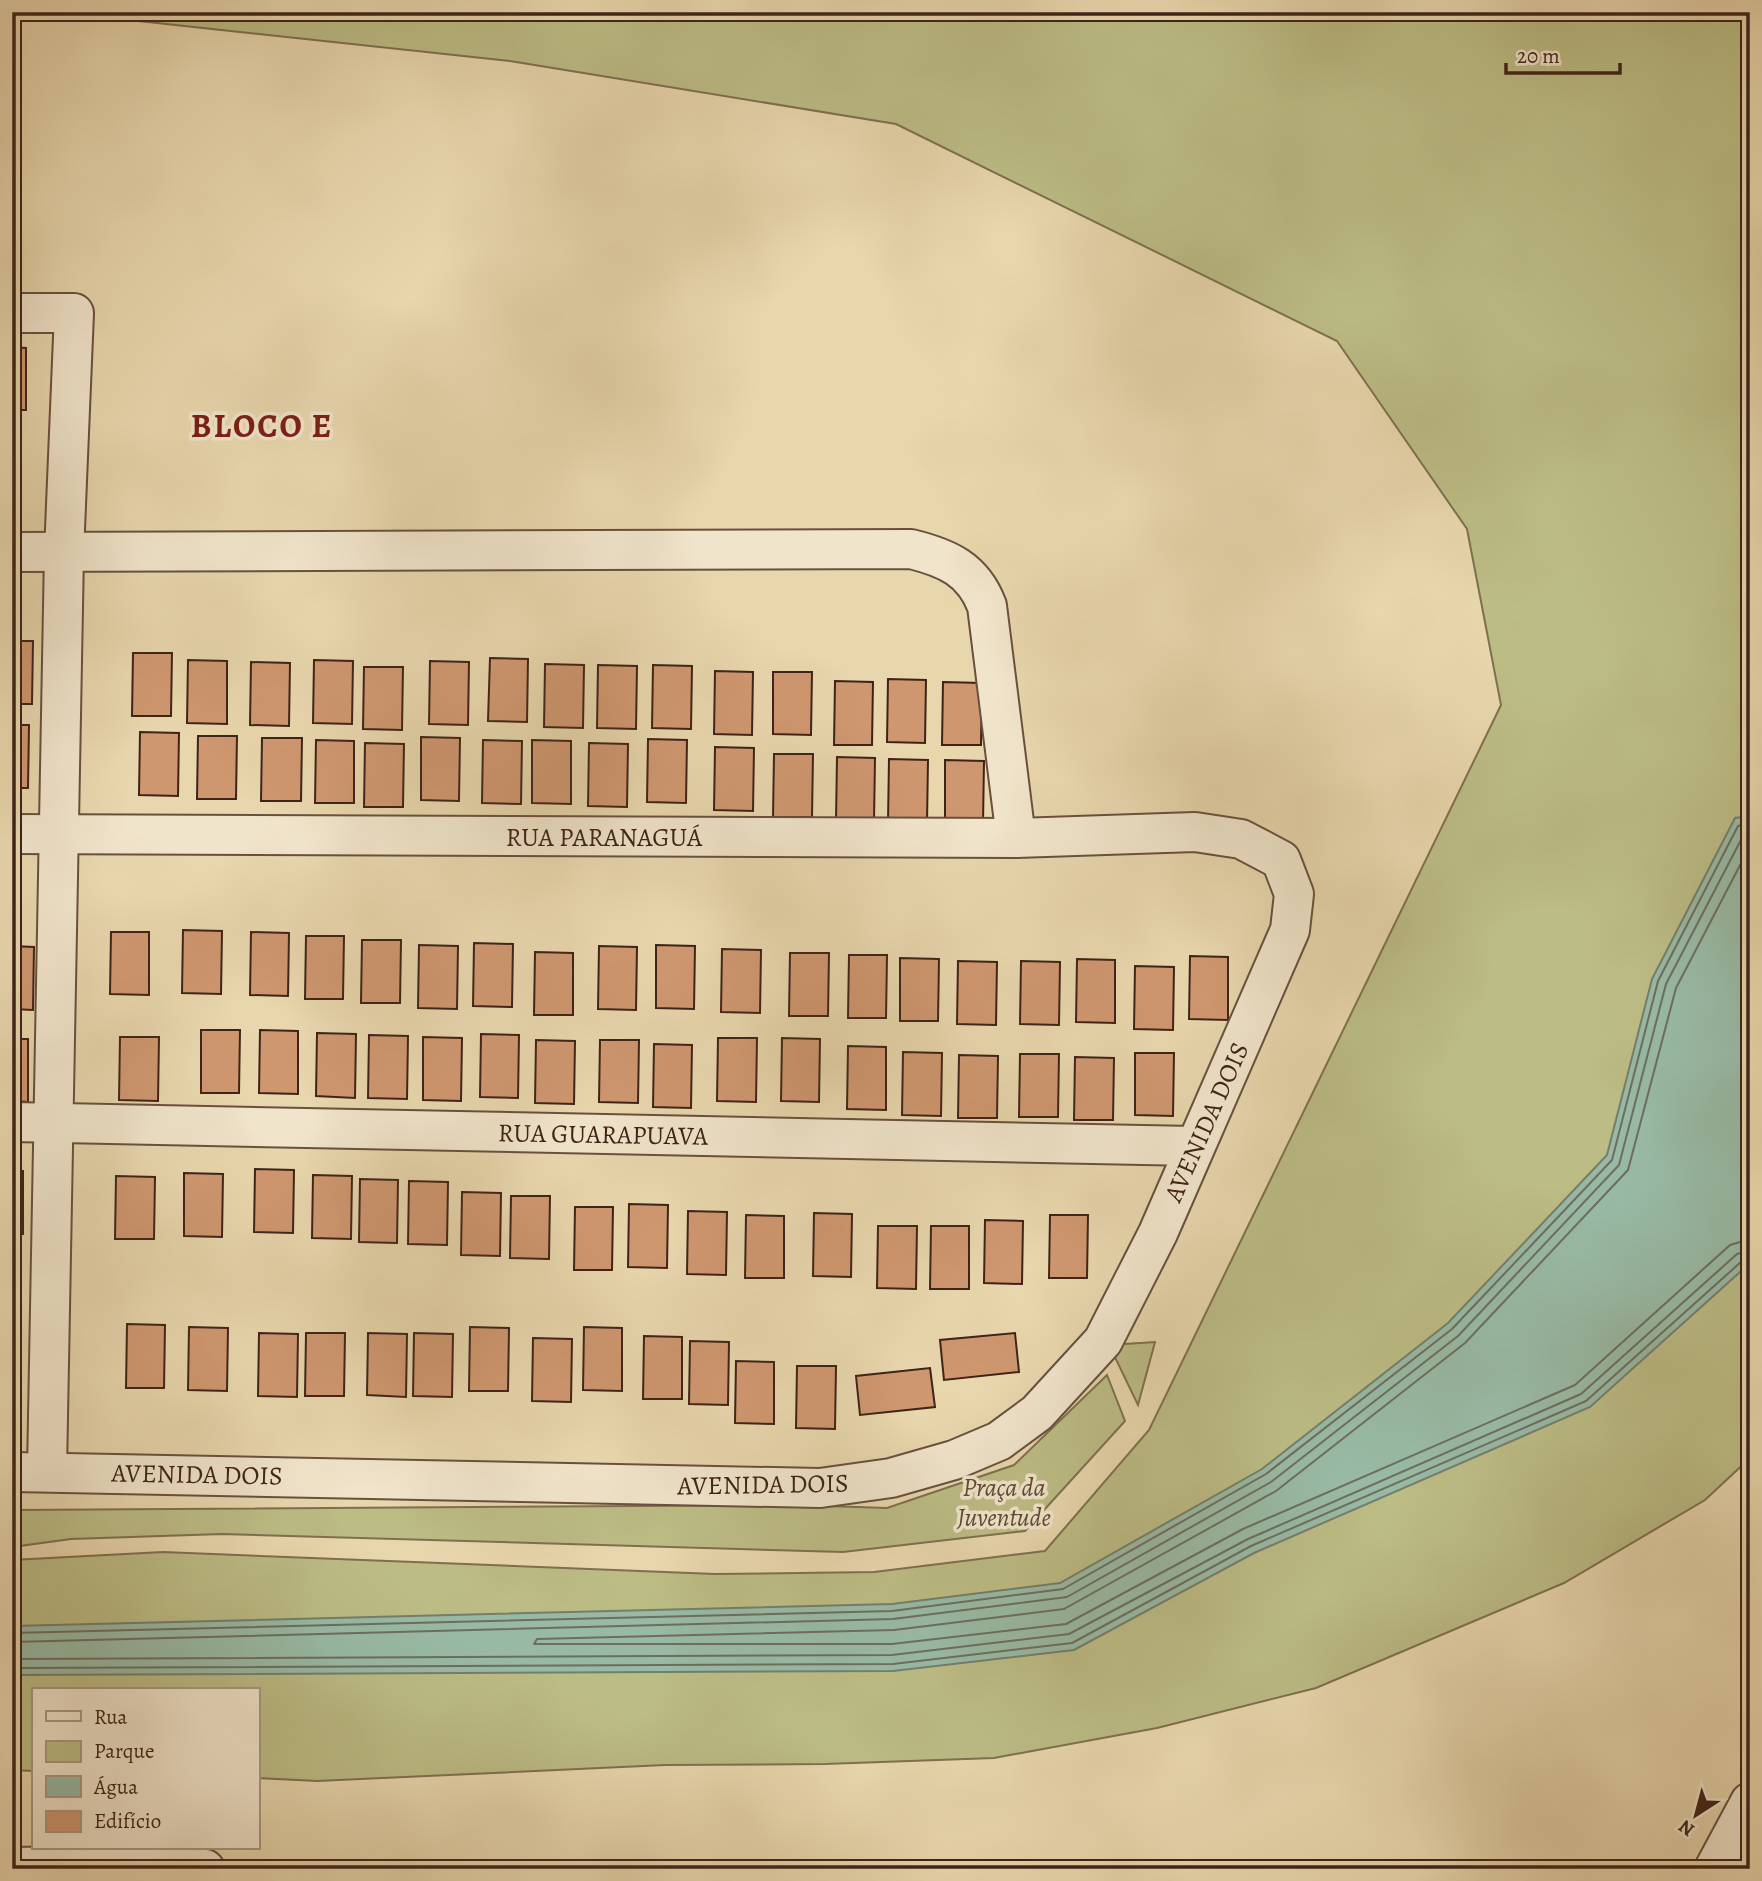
<svg xmlns="http://www.w3.org/2000/svg" width="1762" height="1881" font-family="Alegreya,serif">
<style>
.green{fill:#bcbc85;stroke:#7e704f;stroke-width:2}
.water{fill:#98baa5;stroke:#747e6d;stroke-width:2}
.lines{fill:none;stroke-linecap:round;stroke-linejoin:round}
.shore{stroke:#6c6e5f;stroke-width:2}
.building{fill:#cf9770;stroke:#3f2319;stroke-width:2}
.minor-casing{stroke:#69503e;stroke-width:42}
.minor{stroke:#f0e4ca;stroke-width:38}
.labels{text-anchor:middle;stroke-width:7;stroke-linejoin:round;paint-order:stroke}
.street-label{font-size:26px;fill:#3f2319;stroke:#f0e4ca}
.park-label{font-size:26px;font-style:italic;fill:#5e4934;stroke:#f0e4ca}
.district-label{font-size:33px;font-weight:bold;letter-spacing:2px;fill:#7a1f14;stroke:#f0e4ca}
</style>
<rect width="100%" height="100%" fill="#e8d6ad"/>
<filter id="stains"><feTurbulence type="fractalNoise" baseFrequency=".00286" numOctaves="4"/><feColorMatrix values="0 0 0 0 .2 0 0 0 0 .09 0 0 0 0 .02 0 0 0 .5 -.17"/></filter>
<radialGradient id="worn" r=".72"><stop offset=".6" stop-color="#630" stop-opacity="0"/><stop offset="1" stop-color="#630" stop-opacity=".3"/></radialGradient>
<g class="green">
<path d="M 55,12 L 1750,12 L 1750,1458 L 1705,1500 L 1564,1583 L 1316,1688 L 1157,1728 L 994,1758 L 825,1764 L 665,1765 L 317,1781 L 257,1778 L 257,1690 L 33,1690 L 33,1771 L 12,1770 L 12,1560 L 163,1552 L 715,1574 L 874,1572 L 1045,1551 L 1149,1430 L 1501,705 L 1467,529 L 1337,341 L 896,124 L 510,61 Z"/>
<path d="M 1155,1342 L 1138,1405 L 1109,1345 Z"/>
<path d="M 1107,1375 L 1125,1421 L 1025,1531 L 843,1552 L 222,1534 L 71,1539 L 12,1547 L 12,1510 L 796,1505 L 887,1508 L 1014,1465 Z"/>
</g>
<path class="water" d="M 1750,816 L 1750,1263 L 1590,1407 L 1254,1553 L 1074,1650 L 893,1671 L 12,1675 L 12,1626 L 892,1604 L 1060,1583 L 1262,1469 L 1448,1323 L 1607,1155 L 1652,979 L 1735,818 Z"/>
<g class="lines">
<g class="shore">
<path d="M 1750,846 L 1676,988 L 1628,1170 L 1465,1343 L 1276,1491 L 1064,1609 L 894,1630 L 537,1639 L 534,1644 L 892,1644 L 1066,1624 L 1243,1529 L 1575,1385 L 1730,1245 L 1750,1239"/>
<path d="M 12,1633 L 892,1611 L 1063,1589 L 1266,1474 L 1452,1329 L 1612,1160 L 1658,981 L 1738,826 L 1750,823"/>
<path d="M 12,1642 L 893,1619 L 1067,1597 L 1271,1482 L 1458,1336 L 1619,1165 L 1666,984 L 1744,834 L 1750,832"/>
<path d="M 12,1659 L 892,1655 L 1069,1634 L 1248,1539 L 1581,1394 L 1737,1254 L 1750,1250"/>
<path d="M 12,1668 L 893,1664 L 1072,1643 L 1251,1546 L 1586,1401 L 1742,1261 L 1750,1259"/>
</g>
</g>
<g class="building">
<path d="M 12,347 L 26,348 L 26,410 L 12,410 Z"/>
<rect x="12" y="444" width="9" height="63"/>
<path d="M 12,641 L 33,641 L 32,704 L 12,704 Z"/>
<path d="M 133,653 L 172,653 L 171,716 L 132,716 Z"/>
<path d="M 490,658 L 528,659 L 527,722 L 488,721 Z"/>
<path d="M 188,660 L 227,661 L 227,724 L 187,723 Z"/>
<path d="M 314,660 L 353,661 L 352,724 L 313,723 Z"/>
<path d="M 430,661 L 469,662 L 468,725 L 429,724 Z"/>
<path d="M 251,662 L 290,663 L 289,726 L 250,725 Z"/>
<path d="M 545,664 L 584,665 L 583,728 L 544,727 Z"/>
<path d="M 598,665 L 637,666 L 636,729 L 597,728 Z"/>
<path d="M 653,665 L 692,666 L 691,729 L 652,728 Z"/>
<path d="M 364,667 L 403,667 L 402,730 L 363,729 Z"/>
<path d="M 715,671 L 753,672 L 752,735 L 714,734 Z"/>
<path d="M 773,672 L 812,672 L 811,735 L 773,734 Z"/>
<path d="M 888,679 L 926,680 L 925,743 L 887,742 Z"/>
<path d="M 835,681 L 873,682 L 872,745 L 834,745 Z"/>
<path d="M 943,682 L 982,683 L 981,745 L 942,745 Z"/>
<path d="M 12,725 L 29,725 L 28,788 L 12,788 Z"/>
<path d="M 140,732 L 179,733 L 178,796 L 139,795 Z"/>
<path d="M 198,736 L 237,736 L 236,799 L 197,799 Z"/>
<path d="M 421,737 L 460,738 L 459,801 L 421,800 Z"/>
<path d="M 262,738 L 302,738 L 301,801 L 261,801 Z"/>
<path d="M 648,739 L 687,740 L 686,803 L 647,802 Z"/>
<path d="M 316,740 L 354,741 L 354,803 L 315,803 Z"/>
<path d="M 483,740 L 522,741 L 521,804 L 482,803 Z"/>
<path d="M 532,740 L 571,741 L 571,804 L 532,803 Z"/>
<path d="M 365,743 L 404,744 L 403,807 L 364,807 Z"/>
<path d="M 589,743 L 628,744 L 627,807 L 588,806 Z"/>
<path d="M 715,747 L 754,748 L 753,811 L 714,810 Z"/>
<path d="M 774,754 L 813,754 L 812,817 L 773,817 Z"/>
<path d="M 837,757 L 875,758 L 874,821 L 836,820 Z"/>
<path d="M 889,759 L 928,760 L 927,823 L 888,822 Z"/>
<path d="M 945,760 L 984,761 L 983,824 L 945,823 Z"/>
<path d="M 183,930 L 222,931 L 221,994 L 182,993 Z"/>
<path d="M 111,932 L 149,932 L 149,995 L 110,994 Z"/>
<path d="M 251,932 L 289,933 L 288,996 L 250,995 Z"/>
<path d="M 306,936 L 344,936 L 343,999 L 305,999 Z"/>
<path d="M 362,940 L 401,940 L 400,1003 L 361,1003 Z"/>
<path d="M 474,943 L 513,944 L 512,1007 L 473,1006 Z"/>
<path d="M 419,945 L 458,946 L 457,1009 L 418,1008 Z"/>
<path d="M 656,945 L 695,946 L 694,1009 L 656,1008 Z"/>
<path d="M 12,946 L 34,947 L 33,1010 L 12,1009 Z"/>
<path d="M 599,946 L 637,947 L 636,1010 L 598,1009 Z"/>
<path d="M 722,949 L 761,950 L 760,1013 L 721,1012 Z"/>
<path d="M 535,952 L 573,953 L 573,1015 L 534,1015 Z"/>
<path d="M 790,953 L 829,953 L 828,1016 L 789,1016 Z"/>
<path d="M 849,955 L 887,955 L 886,1018 L 848,1018 Z"/>
<path d="M 1190,956 L 1228,957 L 1228,1020 L 1189,1019 Z"/>
<path d="M 900,958 L 939,959 L 938,1021 L 900,1021 Z"/>
<path d="M 1077,959 L 1115,960 L 1115,1023 L 1076,1022 Z"/>
<path d="M 958,961 L 997,962 L 996,1025 L 957,1024 Z"/>
<path d="M 1021,961 L 1060,962 L 1059,1025 L 1020,1024 Z"/>
<path d="M 1135,966 L 1174,967 L 1173,1030 L 1134,1029 Z"/>
<path d="M 201,1030 L 240,1030 L 239,1093 L 201,1093 Z"/>
<path d="M 260,1030 L 298,1031 L 298,1094 L 259,1093 Z"/>
<path d="M 317,1033 L 356,1034 L 355,1098 L 316,1096 Z"/>
<path d="M 481,1034 L 519,1035 L 518,1098 L 480,1097 Z"/>
<path d="M 369,1035 L 408,1036 L 407,1099 L 368,1098 Z"/>
<path d="M 120,1037 L 159,1037 L 158,1101 L 119,1100 Z"/>
<path d="M 423,1037 L 462,1038 L 461,1101 L 423,1100 Z"/>
<path d="M 718,1038 L 757,1038 L 756,1102 L 717,1101 Z"/>
<path d="M 782,1038 L 820,1039 L 819,1102 L 781,1101 Z"/>
<path d="M 12,1039 L 28,1039 L 28,1102 L 12,1101 Z"/>
<path d="M 536,1040 L 575,1041 L 574,1104 L 535,1103 Z"/>
<path d="M 600,1040 L 639,1040 L 638,1103 L 599,1102 Z"/>
<path d="M 654,1044 L 692,1045 L 691,1108 L 653,1107 Z"/>
<path d="M 848,1046 L 886,1047 L 886,1110 L 847,1109 Z"/>
<path d="M 903,1052 L 942,1053 L 941,1116 L 902,1115 Z"/>
<path d="M 1135,1053 L 1174,1053 L 1173,1116 L 1135,1115 Z"/>
<path d="M 1020,1054 L 1059,1054 L 1058,1117 L 1019,1117 Z"/>
<path d="M 959,1055 L 998,1056 L 997,1118 L 958,1118 Z"/>
<path d="M 1075,1057 L 1114,1058 L 1113,1120 L 1074,1120 Z"/>
<path d="M 255,1169 L 294,1170 L 293,1233 L 254,1232 Z"/>
<rect x="12" y="1171" width="11" height="63"/>
<path d="M 184,1173 L 223,1174 L 222,1237 L 184,1236 Z"/>
<path d="M 313,1175 L 352,1176 L 351,1239 L 312,1238 Z"/>
<path d="M 116,1176 L 155,1177 L 154,1239 L 115,1239 Z"/>
<path d="M 360,1179 L 398,1180 L 397,1243 L 359,1242 Z"/>
<path d="M 409,1181 L 448,1182 L 447,1245 L 408,1244 Z"/>
<path d="M 462,1192 L 501,1193 L 500,1256 L 461,1255 Z"/>
<path d="M 511,1196 L 550,1196 L 549,1259 L 510,1258 Z"/>
<path d="M 629,1204 L 668,1205 L 667,1268 L 628,1267 Z"/>
<path d="M 575,1207 L 613,1207 L 612,1270 L 574,1270 Z"/>
<path d="M 688,1211 L 727,1212 L 726,1275 L 687,1274 Z"/>
<path d="M 814,1213 L 852,1214 L 851,1277 L 813,1276 Z"/>
<path d="M 746,1215 L 784,1216 L 784,1278 L 745,1278 Z"/>
<path d="M 1050,1215 L 1088,1215 L 1087,1278 L 1049,1278 Z"/>
<path d="M 985,1220 L 1023,1221 L 1022,1284 L 984,1283 Z"/>
<path d="M 878,1226 L 917,1226 L 916,1289 L 877,1288 Z"/>
<path d="M 931,1226 L 969,1226 L 969,1289 L 930,1289 Z"/>
<path d="M 127,1324 L 165,1325 L 164,1388 L 126,1388 Z"/>
<path d="M 189,1327 L 228,1328 L 227,1391 L 188,1390 Z"/>
<path d="M 470,1327 L 509,1328 L 508,1391 L 469,1391 Z"/>
<path d="M 584,1327 L 622,1328 L 622,1391 L 583,1390 Z"/>
<path d="M 259,1333 L 298,1334 L 297,1397 L 258,1396 Z"/>
<path d="M 306,1333 L 345,1333 L 344,1396 L 305,1396 Z"/>
<path d="M 368,1333 L 407,1334 L 406,1397 L 367,1395 Z"/>
<path d="M 414,1333 L 453,1334 L 452,1397 L 413,1396 Z"/>
<path d="M 1015,1333 L 1019,1372 L 944,1380 L 940,1340 Z"/>
<path d="M 644,1336 L 682,1337 L 682,1399 L 643,1399 Z"/>
<path d="M 533,1338 L 572,1339 L 571,1402 L 532,1401 Z"/>
<path d="M 690,1341 L 729,1342 L 728,1405 L 689,1404 Z"/>
<path d="M 736,1361 L 774,1362 L 774,1424 L 735,1423 Z"/>
<path d="M 797,1366 L 836,1366 L 835,1429 L 796,1428 Z"/>
<path d="M 930,1368 L 935,1407 L 860,1415 L 856,1376 Z"/>
</g>
<g class="lines">
<g class="minor-casing">
<g id="minor">
<path d="M 12,313 L 74,313 L 64,553 L 47,1471"/>
<path d="M 12,552 L 911,549 C 947,558 973,569 987,606 L 1016,838"/>
<path d="M 12,834 L 1016,838 L 1195,832 L 1241,839 L 1281,860 L 1294,894 L 1290,930 L 1158,1233 L 1103,1341 L 1037,1413 L 999,1441 L 954,1460 L 891,1478 L 820,1488 L 12,1472"/>
<path d="M 12,1122 L 1194,1146"/>
<path d="M 12,1867 L 138,1865 L 205,1869"/>
<path d="M 1714,1869 L 1750,1802"/>
</g>
</g>
<use href="#minor" class="minor"/>
</g>
<g class="labels">
<g class="street-label">
<text x="604" y="846">RUA PARANAGUÁ</text>
<text transform="translate(1206 1122) rotate(-66)" y="9">AVENIDA DOIS</text>
<text transform="translate(603 1134) rotate(1)" y="9">RUA GUARAPUAVA</text>
<text transform="translate(197 1474) rotate(1)" y="9">AVENIDA DOIS</text>
<text transform="translate(763 1484) rotate(-1)" y="9">AVENIDA DOIS</text>
</g>
<g class="park-label">
<text x="1004" y="1496">Praça da<tspan x="1004" dy="30">Juventude</tspan></text>
</g>
<g class="district-label">
<text x="262" y="437">BLOCO E</text>
</g>
</g>
<rect width="1762" height="1881" fill="none" stroke="#e8d6ad" stroke-width="42"/>
<rect x="14" y="14" width="1734" height="1853" fill="none" stroke="#3f2319" stroke-width="3.5"/>
<rect x="21" y="21" width="1720" height="1839" fill="none" stroke="#3f2319" stroke-width="2"/>
<rect x="32" y="1688" width="228" height="161" fill="#f0e4ca" stroke="#a99783" stroke-width="2"/>
<rect x="46" y="1711" width="35" height="10" fill="#f0e4ca" stroke="#a99783" stroke-width="2"/>
<text x="94" y="1724" font-size="21" fill="#3f2319">Rua</text>
<rect x="46" y="1741" width="35" height="21" fill="#bcbc85" stroke="#a99783" stroke-width="2"/>
<text x="94" y="1758" font-size="21" fill="#3f2319">Parque</text>
<rect x="46" y="1776" width="35" height="21" fill="#98baa5" stroke="#a99783" stroke-width="2"/>
<text x="94" y="1794" font-size="21" fill="#3f2319">Água</text>
<rect x="46" y="1811" width="35" height="21" fill="#cf9770" stroke="#a99783" stroke-width="2"/>
<text x="94" y="1828" font-size="21" fill="#3f2319">Edifício</text>
<g transform="translate(1696 1815) rotate(216)" stroke="#f0e4ca" stroke-width="5" paint-order="stroke">
<path d="M0-5L12 26L0 18L-12 26Z" fill="#3f2319"/>
<text y="-10" font-size="19" font-weight="bold" text-anchor="middle" fill="#3f2319">N</text>
</g>
<path d="M1506 63v10h114v-10" fill="none" stroke="#3f2319" stroke-width="3.5"/>
<text x="1517" y="63" font-size="21" fill="#3f2319" stroke="#f0e4ca" stroke-width="5" paint-order="stroke">20 m</text>
<rect width="100%" height="100%" filter="url(#stains)"/>
<rect width="100%" height="100%" fill="url(#worn)"/>
</svg>
